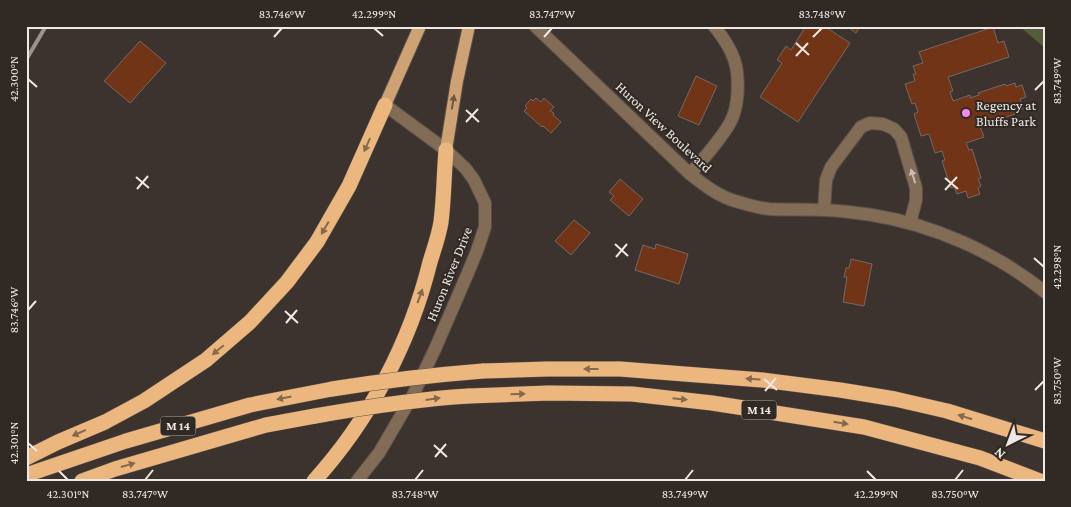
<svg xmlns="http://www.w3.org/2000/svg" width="1071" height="507" font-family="'Crimson Pro',serif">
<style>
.green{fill:#545d37}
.building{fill:#713417;stroke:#746965}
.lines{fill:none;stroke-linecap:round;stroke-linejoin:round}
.minor-casing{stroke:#58504b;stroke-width:14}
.major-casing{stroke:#58504b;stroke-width:14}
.highway-casing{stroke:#58504b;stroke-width:16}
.minor{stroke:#826c56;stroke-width:12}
.major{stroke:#cea273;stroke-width:12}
.highway{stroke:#ecb77e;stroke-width:15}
.rail{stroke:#99928d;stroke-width:4}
.highway-bridge-casing{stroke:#58504b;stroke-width:16;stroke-linecap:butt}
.highway-bridge{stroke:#ecb77e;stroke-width:15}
.oneway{fill:#705944}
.oneway2{fill:#85694c}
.oneway3{fill:#c8bdb3}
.ticks{fill:none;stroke:#eee9e5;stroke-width:2}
.poi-dot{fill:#f888ea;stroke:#312924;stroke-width:2}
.labels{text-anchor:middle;stroke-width:4;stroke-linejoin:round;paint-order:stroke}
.shield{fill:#312924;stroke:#b5afab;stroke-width:1}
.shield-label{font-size:12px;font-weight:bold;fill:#eee9e5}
.poi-label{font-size:14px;fill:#eee9e5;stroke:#312924;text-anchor:start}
.street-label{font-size:14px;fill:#eee9e5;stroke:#312924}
.neatline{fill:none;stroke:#eee9e5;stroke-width:2}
.ticks-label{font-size:12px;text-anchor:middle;fill:#eee9e5}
</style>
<rect width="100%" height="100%" fill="#3c332e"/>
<path class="green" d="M 1019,26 L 1045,26 L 1045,48 Z"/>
<g class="building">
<path d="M 806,26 L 824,26 L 850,43 L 798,122 L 760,97 L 782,63 L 777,60 L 786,46 L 791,50 Z"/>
<path d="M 846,26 L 860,26 L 856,33 Z"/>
<path d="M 993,27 L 998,43 L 1004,41 L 1009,57 L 948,77 L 953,91 L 950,92 L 953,101 L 970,95 L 970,98 L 979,95 L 978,93 L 1005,84 L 1006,86 L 1015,83 L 1016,87 L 1022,85 L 1026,97 L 1020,99 L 1023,109 L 1015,112 L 1015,114 L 989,123 L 988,121 L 979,124 L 984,137 L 966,143 L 969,150 L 972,149 L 981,178 L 978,179 L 981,186 L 978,188 L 980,194 L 968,198 L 966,191 L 957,194 L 954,187 L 951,188 L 942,161 L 945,160 L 942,151 L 935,153 L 929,134 L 921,136 L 914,114 L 918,112 L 915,103 L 912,104 L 905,84 L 915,81 L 913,74 L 916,74 L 913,66 L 923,63 L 919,52 Z"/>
<path d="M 140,41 L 166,63 L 130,103 L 104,81 Z"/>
<path d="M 696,76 L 717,86 L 699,125 L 678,116 Z"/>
<path d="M 536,98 L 541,102 L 544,98 L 554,107 L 550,111 L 554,113 L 553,115 L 561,122 L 551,133 L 543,126 L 542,127 L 524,111 L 527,108 L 525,106 L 531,99 L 533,101 Z"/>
<path d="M 620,179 L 643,199 L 629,216 L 610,200 L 614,196 L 609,192 Z"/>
<path d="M 574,220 L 590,233 L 571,255 L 555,241 Z"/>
<path d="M 656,244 L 688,254 L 679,284 L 635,270 L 643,245 L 655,249 Z"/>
<path d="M 851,259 L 872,264 L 864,306 L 843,302 L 847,277 L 844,277 L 846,268 L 849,268 Z"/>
</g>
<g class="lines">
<g class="minor-casing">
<g id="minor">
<path d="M 535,26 L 690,174 C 704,185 718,196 735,201 C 746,204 758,208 769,209 C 787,210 805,209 822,210 C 839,210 856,213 872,215 C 934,225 995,252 1045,292"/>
<path d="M 690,174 C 704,158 719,142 730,123 C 739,107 740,77 734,59 C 730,47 722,36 714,26"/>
<path d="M 824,210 L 826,180 L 831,167 L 861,127 L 870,123 L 883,124 L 894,129 L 901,137 L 916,188 L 916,200 L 910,223"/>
<path d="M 357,481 L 379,453 L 413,395 L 435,349 L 467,275 L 477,251 L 485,227 L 485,203 L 474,180 L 466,169 L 446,150 L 385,105"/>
</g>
</g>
<g class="major-casing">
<g id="major">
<path d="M 385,105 L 420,26"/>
<path d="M 446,150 L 457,81 L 469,26"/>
</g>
</g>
<g class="highway-casing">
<g id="highway">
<path d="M 483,371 L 547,369 L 620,369 L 762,380 L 840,390 L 895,399 L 947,411 L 1045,441"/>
<path d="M 469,396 L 549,393 L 632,394 L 712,403 L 864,427 L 980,458 L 1040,481"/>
<path d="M 26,458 L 58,442 L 105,422 L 144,401 L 206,360 L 250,322 L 287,282 L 317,242 L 349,186 L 385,105"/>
<path d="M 26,475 L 126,441 L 250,405 L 332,389"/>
<path d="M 82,481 L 115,469 L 266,425 L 315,416"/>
<path d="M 314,481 C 370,419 410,343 430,262 C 434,249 439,235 441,222 C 444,198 444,174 446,150"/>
</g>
</g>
<use href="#minor" class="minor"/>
<use href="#major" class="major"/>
<use href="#highway" class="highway"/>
<path class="rail" d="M 26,60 L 46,26"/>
<g class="highway-bridge-casing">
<g id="highway-bridge">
<path d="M 332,389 C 382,381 432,375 483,371"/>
<path d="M 315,416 C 366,407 418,399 469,396"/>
</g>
</g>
<use href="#highway-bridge" class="highway-bridge"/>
</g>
<defs><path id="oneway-solid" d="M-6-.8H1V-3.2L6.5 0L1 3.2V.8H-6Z" transform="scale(1.25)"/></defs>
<use class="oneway" href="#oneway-solid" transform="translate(453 102) rotate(-81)"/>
<g class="oneway2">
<use href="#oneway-solid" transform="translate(367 145) rotate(114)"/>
<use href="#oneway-solid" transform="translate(325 228) rotate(120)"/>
<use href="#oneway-solid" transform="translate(420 296) rotate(-70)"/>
<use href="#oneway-solid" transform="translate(218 350) rotate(140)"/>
<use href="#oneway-solid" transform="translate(591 369) rotate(-180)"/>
<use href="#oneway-solid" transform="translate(753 379) rotate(-176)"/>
<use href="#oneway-solid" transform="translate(518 394) rotate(-2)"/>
<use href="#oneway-solid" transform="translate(284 398) rotate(169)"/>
<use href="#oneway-solid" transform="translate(433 399) rotate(-8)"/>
<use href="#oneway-solid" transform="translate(680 399) rotate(6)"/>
<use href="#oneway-solid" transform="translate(965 417) rotate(-163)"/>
<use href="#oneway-solid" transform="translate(841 423) rotate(9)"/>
<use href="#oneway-solid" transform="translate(79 433) rotate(156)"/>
<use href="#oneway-solid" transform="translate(128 465) rotate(-16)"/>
</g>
<use class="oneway3" href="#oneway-solid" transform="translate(913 176) rotate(-107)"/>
<path class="ticks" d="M 374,28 L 383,36M 274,37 L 282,28M 544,37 L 552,28M 813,37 L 822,28M 796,43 L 809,55M 796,56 L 808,43M 28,79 L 37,87M 1035,90 L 1044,81M 466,110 L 479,122M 466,122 L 478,109M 136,177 L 149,188M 945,178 L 958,189M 137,189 L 148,176M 945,190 L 957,177M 615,244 L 628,256M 616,257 L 627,244M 1034,258 L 1044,267M 28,310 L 36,301M 285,311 L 298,323M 286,323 L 297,310M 764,379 L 777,390M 1035,390 L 1044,381M 765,391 L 776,378M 28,443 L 37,451M 434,445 L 447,457M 435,457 L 446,444M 59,471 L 68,480M 867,471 L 876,480M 145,480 L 153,470M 415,480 L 423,470M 685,480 L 693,470M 955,480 L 963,470"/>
<circle class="poi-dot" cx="966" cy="113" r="5"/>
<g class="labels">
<g class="shield">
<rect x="741.5" y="400.5" width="35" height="19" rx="4"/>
<rect x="160.5" y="416.5" width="35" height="19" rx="4"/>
</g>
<g class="shield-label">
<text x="759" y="414">M 14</text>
<text x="178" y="430">M 14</text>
</g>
<g class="poi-label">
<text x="976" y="110">Regency at<tspan x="976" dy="16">Bluffs Park</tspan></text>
</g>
<g class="street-label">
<text transform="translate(664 127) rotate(43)" y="5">Huron View Boulevard</text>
<text transform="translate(449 274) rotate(-68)" y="5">Huron River Drive</text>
</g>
</g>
<rect width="1071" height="507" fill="none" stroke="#312924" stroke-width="55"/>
<g transform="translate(1008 444) rotate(222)" stroke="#312924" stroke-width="4" paint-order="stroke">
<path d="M0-4L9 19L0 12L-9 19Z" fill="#eee9e5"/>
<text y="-8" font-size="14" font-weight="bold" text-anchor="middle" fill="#eee9e5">N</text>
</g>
<rect x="28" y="28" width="1016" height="452" class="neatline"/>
<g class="ticks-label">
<text x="282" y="18">83.746°W</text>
<text x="374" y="18">42.299°N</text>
<text x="552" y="18">83.747°W</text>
<text x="822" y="18">83.748°W</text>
<text transform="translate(14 79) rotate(-90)" y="4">42.300°N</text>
<text transform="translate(1057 81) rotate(-90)" y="4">83.749°W</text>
<text transform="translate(1057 267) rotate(-90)" y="4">42.298°N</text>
<text transform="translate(14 310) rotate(-90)" y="4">83.746°W</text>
<text transform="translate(1057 381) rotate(-90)" y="4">83.750°W</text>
<text transform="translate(14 443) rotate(-90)" y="4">42.301°N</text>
<text x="68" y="498">42.301°N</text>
<text x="145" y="498">83.747°W</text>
<text x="415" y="498">83.748°W</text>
<text x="685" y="498">83.749°W</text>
<text x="876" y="498">42.299°N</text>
<text x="955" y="498">83.750°W</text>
</g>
</svg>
